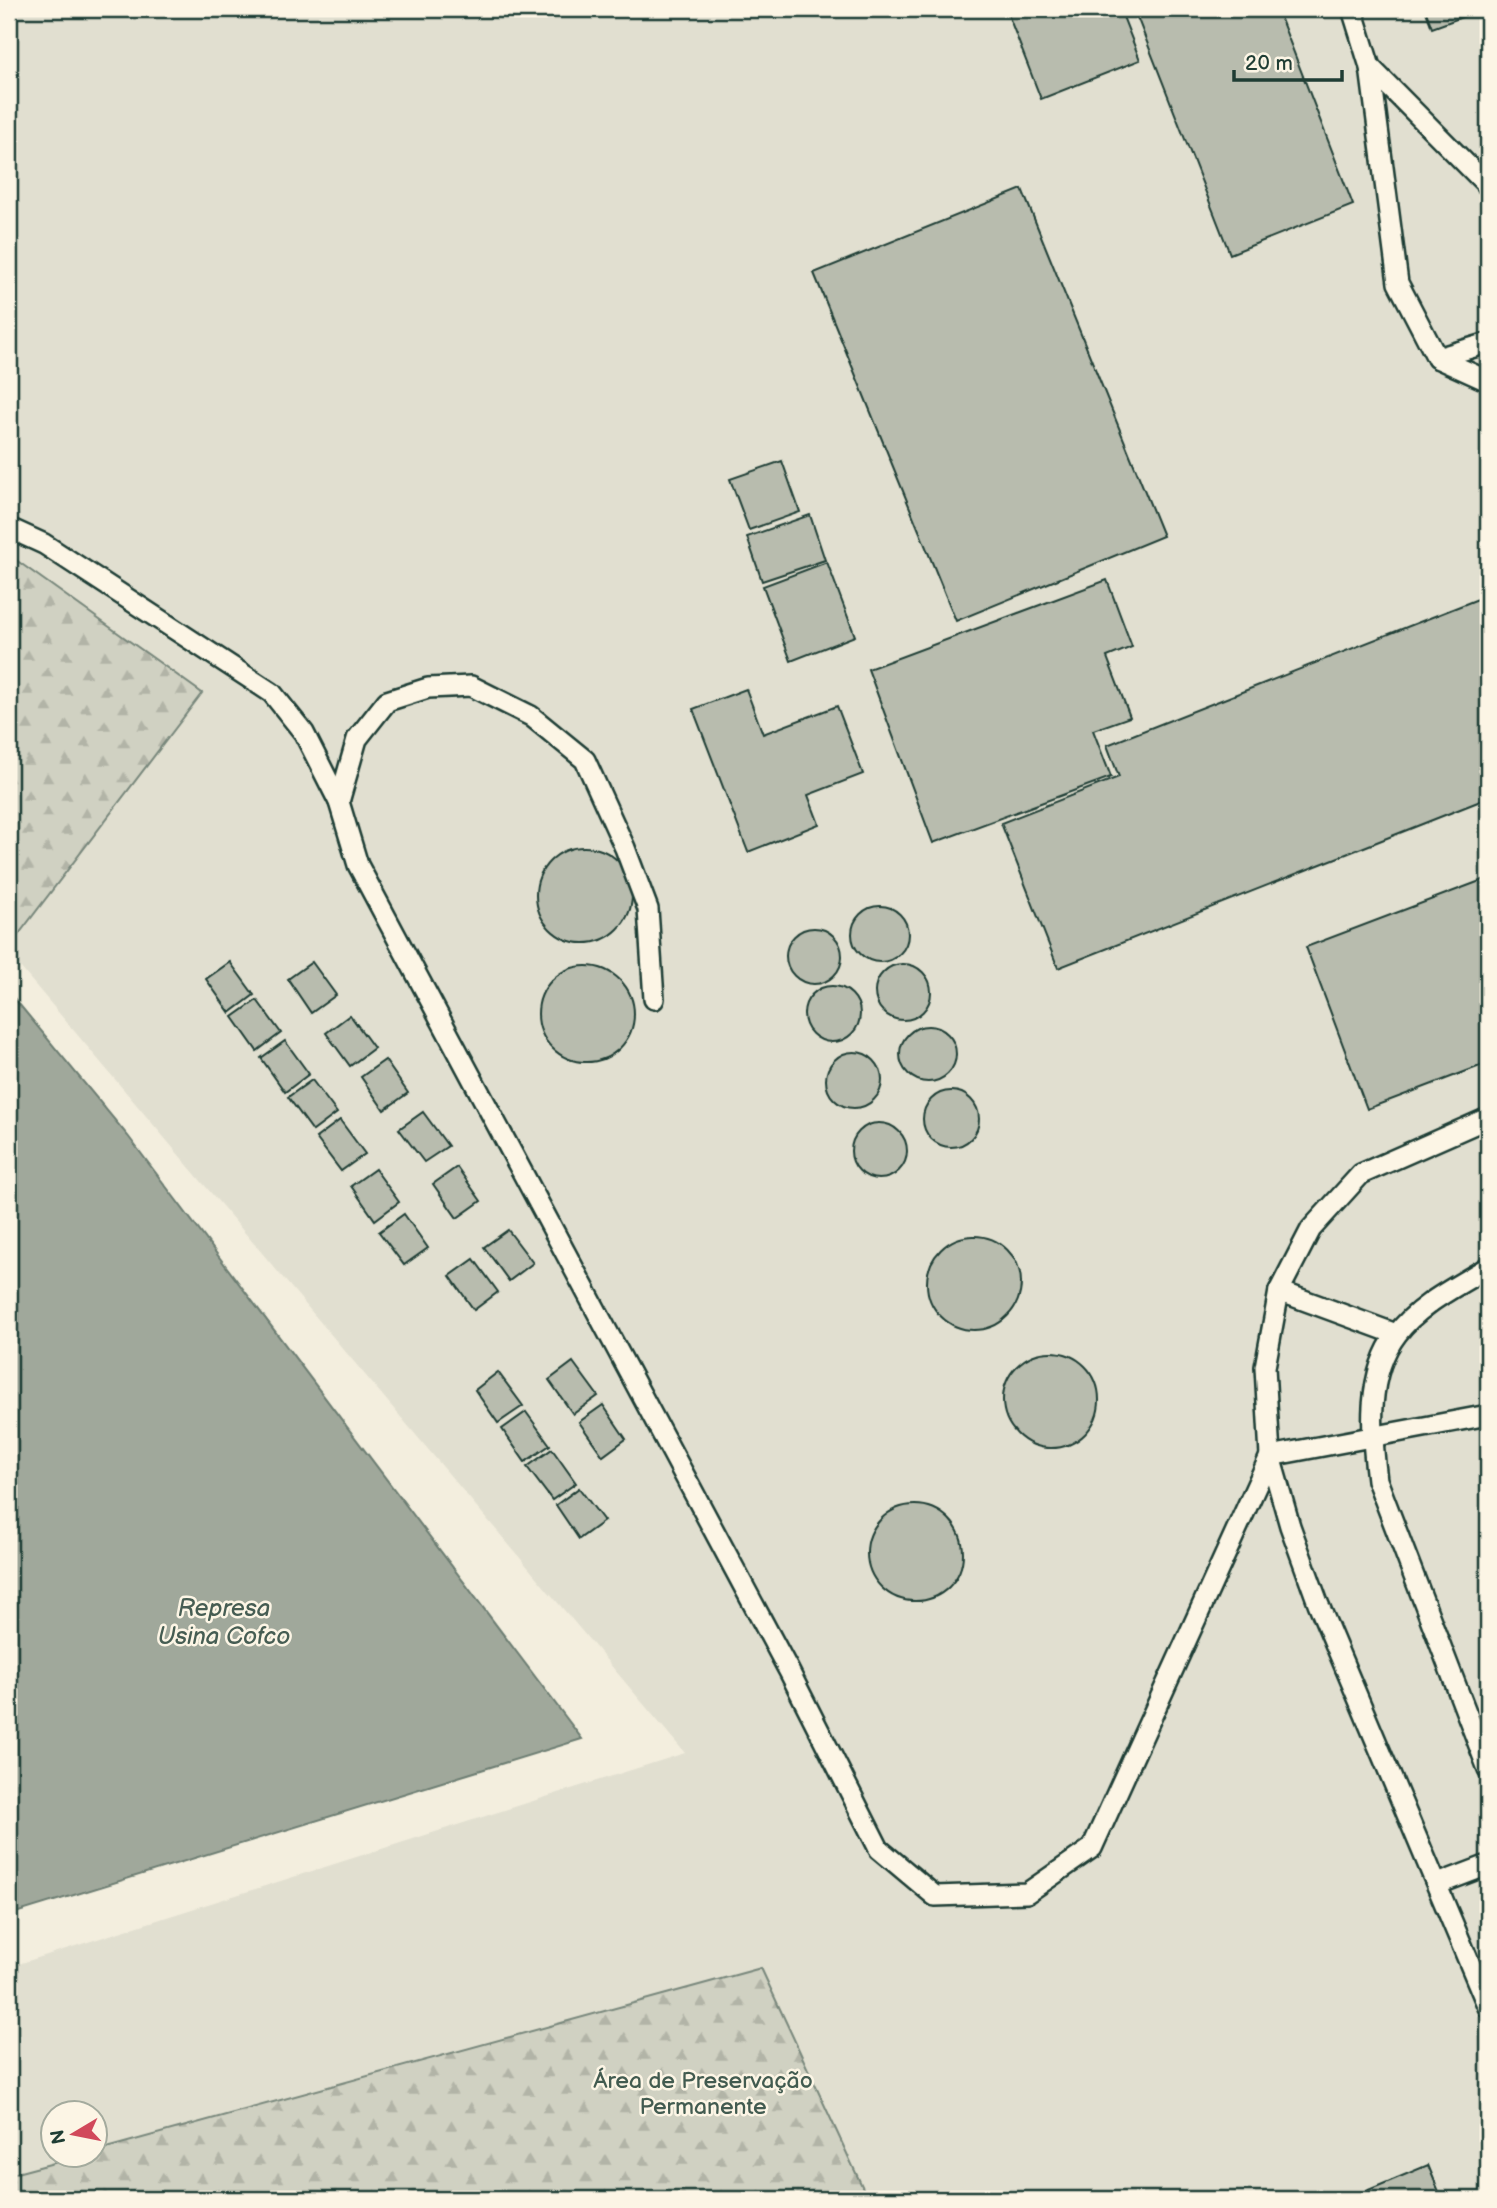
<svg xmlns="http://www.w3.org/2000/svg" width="1497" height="2208" font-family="'Balsamiq Sans',sans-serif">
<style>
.built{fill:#e1dfd0}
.forest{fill:url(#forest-firs);stroke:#78877b;stroke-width:2}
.water{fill:#a0a89b;stroke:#6c7d72;stroke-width:2}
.building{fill:#b8bcae;stroke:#1f3d34;stroke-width:2}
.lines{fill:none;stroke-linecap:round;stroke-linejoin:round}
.service-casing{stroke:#1f3d34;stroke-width:24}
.path{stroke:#1f3d34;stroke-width:4.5;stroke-dasharray:2 5;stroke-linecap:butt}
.service{stroke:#fcf5e5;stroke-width:19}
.labels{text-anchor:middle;stroke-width:5;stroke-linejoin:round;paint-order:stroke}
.park-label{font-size:23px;fill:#425b50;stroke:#fcf5e5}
.water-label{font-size:24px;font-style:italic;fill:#465d53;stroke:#fcf5e5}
</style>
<defs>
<pattern id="forest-firs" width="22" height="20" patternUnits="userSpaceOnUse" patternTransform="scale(1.75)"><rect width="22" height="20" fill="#d0d1c2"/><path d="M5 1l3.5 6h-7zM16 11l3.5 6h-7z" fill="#b2b4a7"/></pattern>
</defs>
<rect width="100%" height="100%" fill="#f3eede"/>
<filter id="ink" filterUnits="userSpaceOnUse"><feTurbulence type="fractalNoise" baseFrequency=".0143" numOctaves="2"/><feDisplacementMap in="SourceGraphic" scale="14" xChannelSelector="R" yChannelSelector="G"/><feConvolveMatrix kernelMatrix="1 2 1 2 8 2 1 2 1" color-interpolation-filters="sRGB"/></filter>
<g filter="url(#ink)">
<path class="built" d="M 9,9 L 1488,9 L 1488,2199 L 868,2199 L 761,1968 L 95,2151 L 94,2114 L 52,2114 L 52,2156 L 80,2156 L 9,2175 L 9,1967 L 685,1753 L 9,954 L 9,947 L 202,693 L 9,555 Z"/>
<g class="forest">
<path d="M 9,555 L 202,693 L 9,947 Z"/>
<path d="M 761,1968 L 868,2199 L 9,2199 L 9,2175 L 80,2156 L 94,2156 L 95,2151 Z"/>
</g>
<path class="water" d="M 9,992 L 128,1136 L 582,1739 L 9,1915 Z"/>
<g class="building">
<path d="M 1006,9 L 1120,9 L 1140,60 L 1041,99 Z"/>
<path d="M 1134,9 L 1277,9 L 1353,205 L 1230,254 Z"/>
<path d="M 1425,9 L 1484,9 L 1432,28 Z"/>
<path d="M 1022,189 L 1163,536 L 956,621 L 814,273 Z"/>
<path d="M 782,461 L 800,512 L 749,530 L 730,479 Z"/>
<path d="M 810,515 L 825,560 L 762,581 L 747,537 Z"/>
<path d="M 827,562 L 855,636 L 791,661 L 763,586 Z"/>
<path d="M 1107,580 L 1132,647 L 1107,657 L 1130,717 L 1093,730 L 1111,777 L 933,843 L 868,669 Z"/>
<path d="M 1488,595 L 1488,798 L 1058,968 L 1001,823 L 1119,777 L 1107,745 Z"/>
<path d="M 746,689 L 763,734 L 837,706 L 863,774 L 808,795 L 819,824 L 748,852 L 693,709 Z"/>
<circle cx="584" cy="895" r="48"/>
<path d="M 1488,878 L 1488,1063 L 1367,1109 L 1306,947 Z"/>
<circle cx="880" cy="934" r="28"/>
<circle cx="814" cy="956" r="28"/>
<path d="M 230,962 L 254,995 L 230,1013 L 206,979 Z"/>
<path d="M 312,962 L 336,995 L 311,1013 L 288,979 Z"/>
<circle cx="903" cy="992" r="28"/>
<circle cx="586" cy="1014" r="48"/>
<circle cx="832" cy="1014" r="28"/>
<path d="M 257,1000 L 281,1033 L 257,1051 L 233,1017 Z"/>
<path d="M 350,1015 L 374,1048 L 350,1066 L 326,1033 Z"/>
<circle cx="928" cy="1054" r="28"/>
<path d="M 285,1041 L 309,1074 L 285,1092 L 261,1058 Z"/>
<circle cx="854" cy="1080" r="28"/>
<path d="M 385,1060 L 408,1093 L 384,1110 L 361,1077 Z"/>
<path d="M 312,1080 L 337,1113 L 313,1131 L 288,1097 Z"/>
<circle cx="951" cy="1119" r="28"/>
<path d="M 423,1112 L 448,1146 L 424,1162 L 399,1129 Z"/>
<path d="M 340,1120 L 365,1154 L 341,1171 L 316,1138 Z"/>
<circle cx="879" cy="1151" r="28"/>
<path d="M 457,1167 L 481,1201 L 457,1218 L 433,1184 Z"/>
<path d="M 375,1169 L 399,1202 L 375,1220 L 351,1186 Z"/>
<path d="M 404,1214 L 428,1248 L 404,1265 L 379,1232 Z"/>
<path d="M 508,1230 L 533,1263 L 509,1281 L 484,1247 Z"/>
<circle cx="974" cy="1283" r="47"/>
<path d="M 474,1259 L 498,1292 L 474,1310 L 450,1276 Z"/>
<circle cx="1051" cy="1400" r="48"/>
<path d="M 573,1362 L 598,1396 L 573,1414 L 549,1380 Z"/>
<path d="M 498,1372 L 523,1406 L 498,1423 L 475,1390 Z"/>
<path d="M 603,1405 L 626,1439 L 603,1456 L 579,1422 Z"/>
<path d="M 526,1412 L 550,1445 L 525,1462 L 502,1429 Z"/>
<path d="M 552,1449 L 576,1483 L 552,1500 L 527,1467 Z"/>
<path d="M 579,1488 L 604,1521 L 579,1539 L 556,1505 Z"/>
<circle cx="915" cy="1553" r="48"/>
<path d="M 1428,2165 L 1442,2199 L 1347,2199 Z"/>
</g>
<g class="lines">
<g class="service-casing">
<g id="service">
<path d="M 1352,9 L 1370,67 L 1488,186"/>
<path d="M 1370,67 L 1398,283 L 1437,358 L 1488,381"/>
<path d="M 1437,358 L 1488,343"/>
<path d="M 9,528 L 44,544 L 272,693 L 304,733 L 339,802 L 358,865 L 789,1671 L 879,1849 L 935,1896 L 1027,1893 L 1092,1848 L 1270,1456 L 1488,1415"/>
<path d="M 339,802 L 357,739 L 387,701 L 428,688 L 471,686 L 531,716 L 585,760 L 625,848 L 648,909 L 654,999"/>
<path d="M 1488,1118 L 1361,1174 L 1311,1229 L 1279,1291 L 1265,1367 L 1270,1456 L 1290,1526 L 1318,1603 L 1488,2007"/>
<path d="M 1488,1267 C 1458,1286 1419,1304 1397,1334 C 1366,1374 1371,1433 1377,1480 L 1488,1769"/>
<path d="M 1279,1291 L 1396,1334"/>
<path d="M 1438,1884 L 1488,1865"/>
</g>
</g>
<path class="path" d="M 107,9 L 112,20"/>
<use href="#service" class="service"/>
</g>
</g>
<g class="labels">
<g class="park-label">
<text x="703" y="2088">Área de Preservação<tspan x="703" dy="26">Permanente</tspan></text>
</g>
<g class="water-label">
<text x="224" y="1616">Represa<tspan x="224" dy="28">Usina Cofco</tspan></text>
</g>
</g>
<rect width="1497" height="2208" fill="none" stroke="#fcf5e5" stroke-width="35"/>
<rect x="18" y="18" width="1462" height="2173" fill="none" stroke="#1f3d34" stroke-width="2.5" filter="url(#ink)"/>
<g transform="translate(74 2134) rotate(260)"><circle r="33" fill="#fcf5e5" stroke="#a4ab9e" stroke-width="2"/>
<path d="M0-5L12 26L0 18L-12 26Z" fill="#d1495b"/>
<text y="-10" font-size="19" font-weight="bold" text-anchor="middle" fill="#1f3d34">N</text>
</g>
<path d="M1234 70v10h108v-10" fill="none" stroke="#1f3d34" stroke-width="3.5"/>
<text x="1245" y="70" font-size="21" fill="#1f3d34" stroke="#fcf5e5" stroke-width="5" paint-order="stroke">20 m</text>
</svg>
